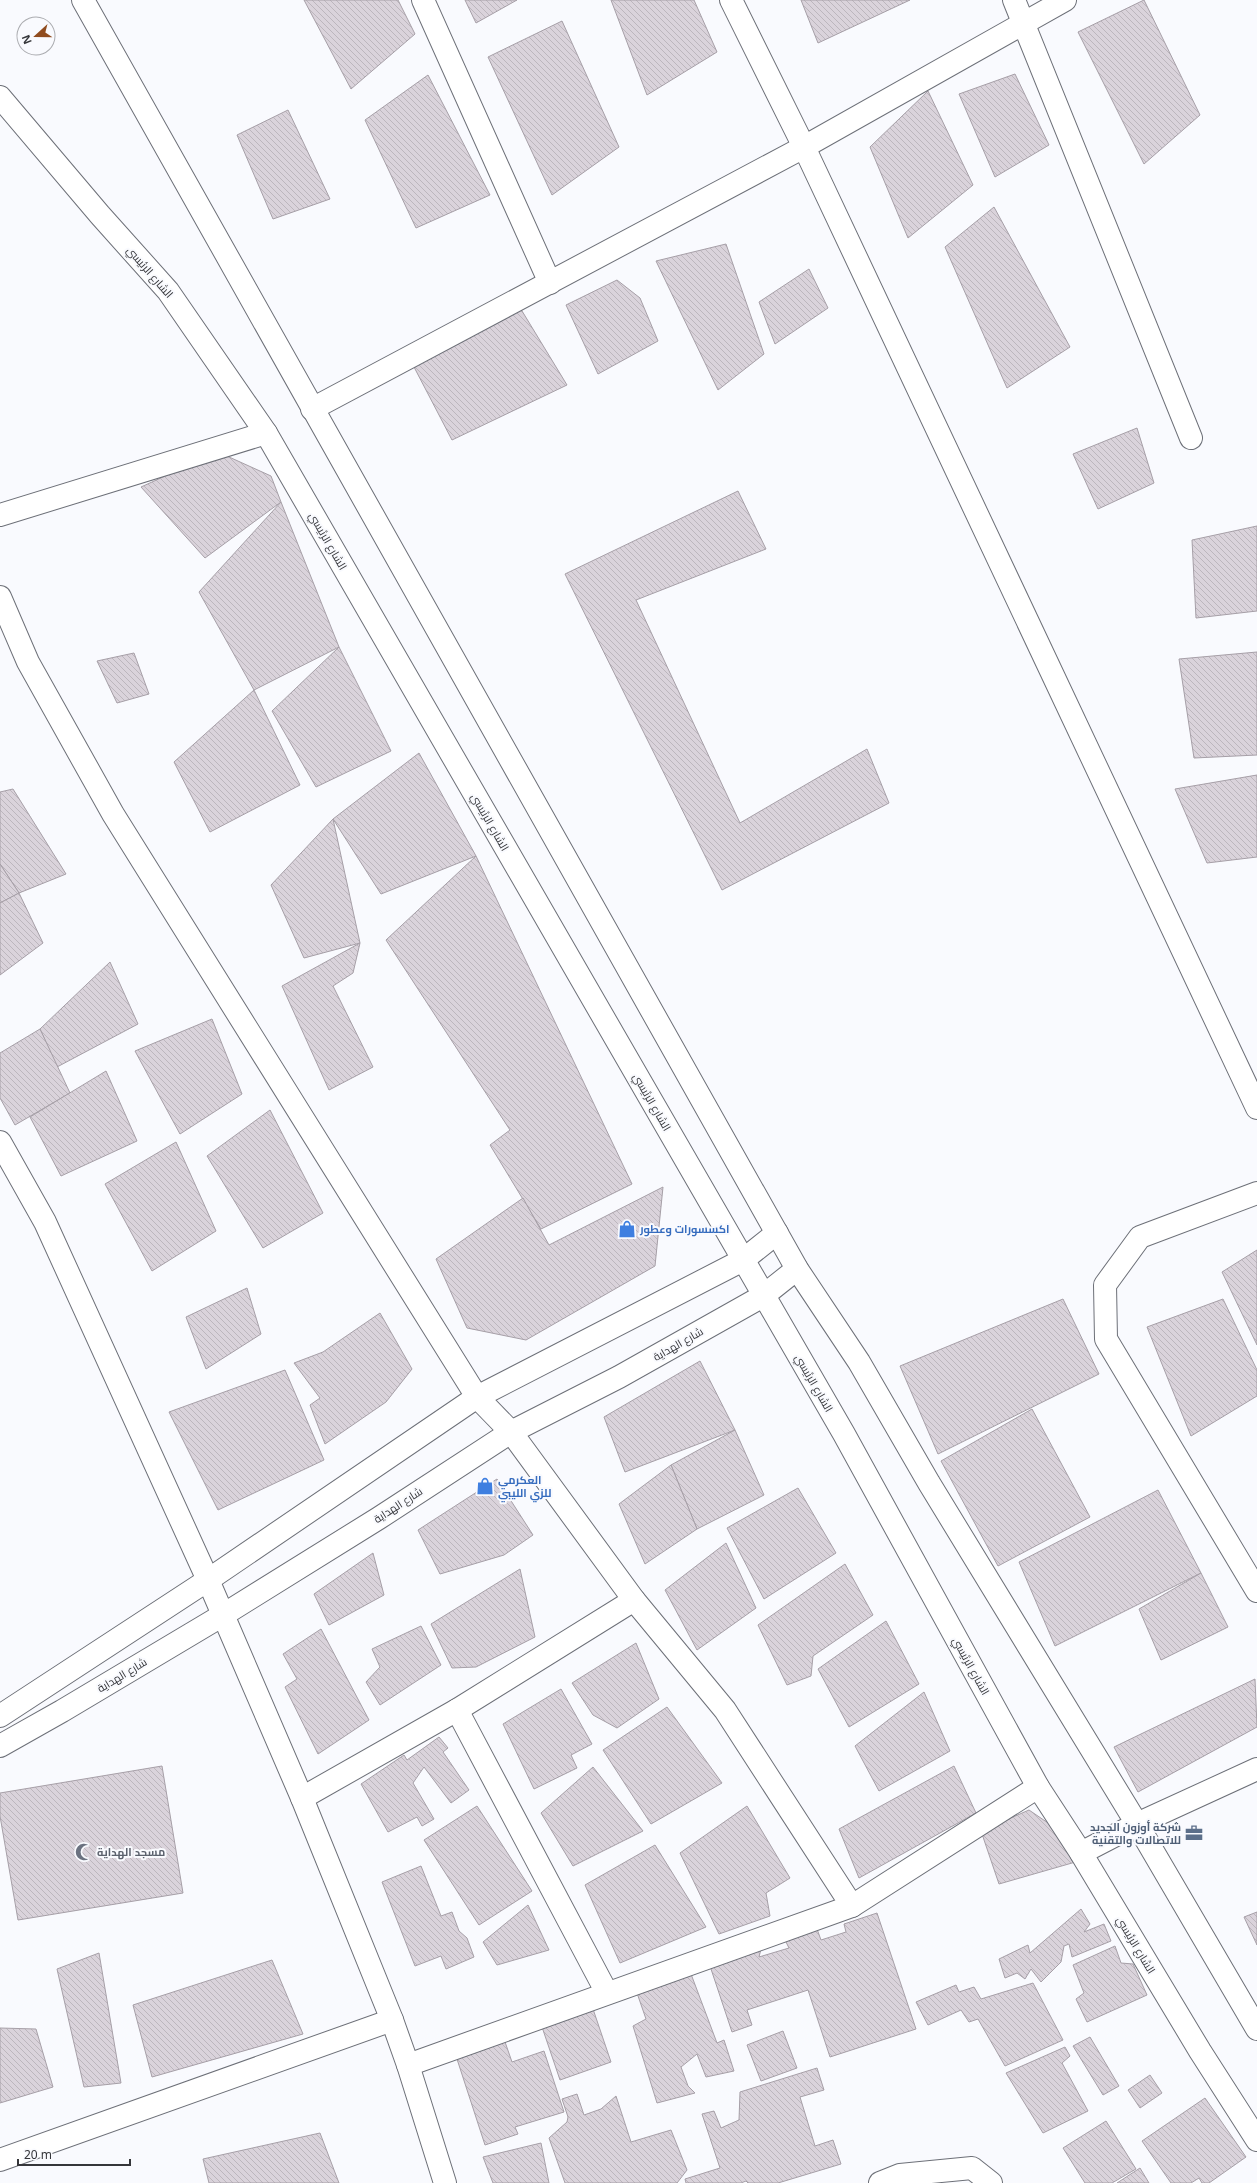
<svg xmlns="http://www.w3.org/2000/svg" width="1257" height="2183" font-family="'Noto Sans',Cairo,sans-serif">
<style>
.building{fill:url(#building-back-hatch);stroke:#a69fa7}
.lines{fill:none;stroke-linecap:round;stroke-linejoin:round}
.minor-casing{stroke:#6d7078;stroke-width:24}
.tertiary-casing{stroke:#6d7078;stroke-width:24}
.minor{stroke:#fff;stroke-width:22}
.tertiary{stroke:#fff;stroke-width:22}
.labels{text-anchor:middle;stroke-width:4;stroke-linejoin:round;paint-order:stroke}
.street-label{font-size:11px;fill:#35363a;stroke:#f9fafe}
.shop-label{font-size:11px;font-weight:bold;fill:#366cbe;stroke:#f9fafe;text-anchor:start}
.service-label{font-size:11px;font-weight:bold;fill:#4e5e75;stroke:#f9fafe;text-anchor:end}
.worship-label{font-size:11px;font-weight:bold;fill:#5b616d;stroke:#f9fafe;text-anchor:start}
</style>
<defs>
<pattern id="building-back-hatch" width="6" height="6" patternUnits="userSpaceOnUse"><rect width="6" height="6" fill="#dad3db"/><path d="M-1 5l2 2M0 0l6 6M5-1l2 2" fill="none" stroke="#bcb6bd"/></pattern>
</defs>
<rect width="100%" height="100%" fill="#f9fafe"/>
<g class="building">
<path d="M 304,0 L 398,0 L 415,34 L 351,89 Z"/>
<path d="M 465,0 L 517,0 L 476,23 Z"/>
<path d="M 611,0 L 694,0 L 717,52 L 647,95 Z"/>
<path d="M 801,0 L 910,0 L 818,43 Z"/>
<path d="M 1144,0 L 1200,115 L 1144,164 L 1078,32 Z"/>
<path d="M 562,21 L 619,147 L 552,195 L 488,57 Z"/>
<path d="M 1015,74 L 1049,145 L 995,177 L 959,94 Z"/>
<path d="M 428,75 L 490,195 L 416,228 L 365,120 Z"/>
<path d="M 928,91 L 973,185 L 908,238 L 870,147 Z"/>
<path d="M 288,110 L 330,199 L 273,219 L 237,135 Z"/>
<path d="M 994,207 L 1070,347 L 1007,388 L 945,247 Z"/>
<path d="M 726,244 L 764,354 L 718,390 L 656,261 Z"/>
<path d="M 809,269 L 828,308 L 775,344 L 759,302 Z"/>
<path d="M 617,280 L 640,298 L 658,341 L 598,374 L 566,305 Z"/>
<path d="M 519,306 L 567,385 L 452,440 L 414,367 Z"/>
<path d="M 1137,428 L 1154,483 L 1098,509 L 1073,454 Z"/>
<path d="M 218,452 L 271,476 L 281,502 L 205,558 L 141,487 Z"/>
<path d="M 738,491 L 766,549 L 636,600 L 740,823 L 867,749 L 889,803 L 722,890 L 565,574 Z"/>
<path d="M 281,502 L 339,647 L 254,690 L 199,592 Z"/>
<path d="M 1257,526 L 1257,611 L 1196,618 L 1192,540 Z"/>
<path d="M 339,647 L 391,751 L 316,787 L 272,711 Z"/>
<path d="M 1257,652 L 1257,755 L 1194,758 L 1179,659 Z"/>
<path d="M 134,653 L 149,694 L 117,703 L 97,661 Z"/>
<path d="M 254,690 L 300,785 L 210,832 L 174,762 Z"/>
<path d="M 419,753 L 476,856 L 381,894 L 333,819 Z"/>
<path d="M 1257,775 L 1257,857 L 1207,863 L 1175,789 Z"/>
<path d="M 13,789 L 66,874 L 19,893 L 0,864 L 0,792 Z"/>
<path d="M 333,819 L 360,943 L 304,958 L 271,885 Z"/>
<path d="M 476,856 L 632,1184 L 541,1229 L 490,1145 L 510,1130 L 386,940 Z"/>
<path d="M 0,864 L 19,893 L 0,903 Z"/>
<path d="M 19,893 L 43,943 L 0,975 L 0,903 Z"/>
<path d="M 360,943 L 353,973 L 333,986 L 373,1067 L 329,1090 L 282,986 Z"/>
<path d="M 110,962 L 138,1024 L 57,1067 L 40,1029 Z"/>
<path d="M 212,1019 L 242,1094 L 180,1134 L 135,1051 Z"/>
<path d="M 40,1029 L 70,1093 L 15,1125 L 0,1098 L 0,1053 Z"/>
<path d="M 106,1071 L 137,1141 L 61,1176 L 30,1117 Z"/>
<path d="M 270,1110 L 323,1213 L 263,1248 L 207,1156 Z"/>
<path d="M 176,1142 L 216,1231 L 152,1271 L 105,1184 Z"/>
<path d="M 663,1187 L 655,1266 L 526,1340 L 467,1328 L 436,1259 L 523,1198 L 549,1245 Z"/>
<path d="M 1257,1250 L 1257,1345 L 1222,1272 Z"/>
<path d="M 247,1288 L 261,1334 L 206,1369 L 186,1317 Z"/>
<path d="M 1063,1299 L 1099,1374 L 938,1454 L 900,1366 Z"/>
<path d="M 1223,1299 L 1257,1370 L 1257,1396 L 1191,1436 L 1147,1327 Z"/>
<path d="M 380,1313 L 412,1369 L 386,1402 L 325,1444 L 310,1405 L 320,1398 L 294,1363 L 323,1352 Z"/>
<path d="M 700,1361 L 735,1430 L 625,1472 L 604,1417 Z"/>
<path d="M 285,1370 L 324,1460 L 218,1510 L 169,1412 Z"/>
<path d="M 1032,1409 L 1090,1517 L 998,1566 L 941,1461 Z"/>
<path d="M 735,1430 L 764,1495 L 697,1529 L 671,1465 Z"/>
<path d="M 671,1465 L 697,1529 L 645,1564 L 619,1504 Z"/>
<path d="M 497,1479 L 533,1535 L 504,1555 L 440,1574 L 418,1530 Z"/>
<path d="M 798,1488 L 836,1553 L 764,1599 L 727,1528 Z"/>
<path d="M 1158,1490 L 1201,1573 L 1055,1646 L 1019,1562 Z"/>
<path d="M 726,1543 L 756,1608 L 697,1650 L 665,1590 Z"/>
<path d="M 373,1553 L 384,1595 L 329,1625 L 314,1594 Z"/>
<path d="M 845,1564 L 873,1615 L 813,1656 L 811,1676 L 787,1685 L 758,1625 Z"/>
<path d="M 520,1569 L 535,1637 L 476,1667 L 452,1668 L 431,1624 Z"/>
<path d="M 1201,1573 L 1228,1627 L 1161,1660 L 1139,1609 Z"/>
<path d="M 886,1621 L 919,1684 L 849,1727 L 818,1669 Z"/>
<path d="M 421,1626 L 441,1665 L 380,1705 L 366,1682 L 380,1667 L 372,1649 Z"/>
<path d="M 321,1629 L 369,1720 L 318,1754 L 285,1687 L 297,1679 L 283,1654 Z"/>
<path d="M 636,1643 L 659,1699 L 617,1728 L 593,1715 L 572,1683 Z"/>
<path d="M 1255,1679 L 1257,1727 L 1138,1792 L 1114,1747 Z"/>
<path d="M 561,1689 L 592,1744 L 571,1755 L 577,1768 L 534,1789 L 503,1724 Z"/>
<path d="M 924,1692 L 950,1751 L 879,1791 L 855,1746 Z"/>
<path d="M 667,1707 L 722,1783 L 651,1824 L 603,1750 Z"/>
<path d="M 439,1737 L 448,1748 L 443,1752 L 469,1790 L 451,1803 L 424,1767 L 413,1783 L 434,1819 L 422,1826 L 417,1817 L 388,1832 L 361,1784 L 404,1755 L 407,1760 Z"/>
<path d="M 162,1766 L 183,1893 L 18,1920 L 0,1816 L 0,1793 Z"/>
<path d="M 954,1766 L 976,1813 L 859,1878 L 839,1829 Z"/>
<path d="M 593,1767 L 643,1831 L 573,1866 L 541,1813 Z"/>
<path d="M 477,1806 L 532,1891 L 479,1925 L 424,1840 Z"/>
<path d="M 747,1806 L 790,1878 L 766,1893 L 770,1916 L 719,1934 L 680,1853 Z"/>
<path d="M 1029,1810 L 1054,1827 L 1079,1861 L 999,1884 L 981,1831 Z"/>
<path d="M 655,1845 L 706,1927 L 620,1963 L 585,1885 Z"/>
<path d="M 421,1866 L 441,1916 L 452,1912 L 459,1931 L 467,1938 L 474,1957 L 446,1969 L 441,1956 L 415,1966 L 382,1882 Z"/>
<path d="M 528,1905 L 549,1950 L 497,1965 L 483,1942 Z"/>
<path d="M 1081,1909 L 1090,1924 L 1084,1932 L 1104,1924 L 1111,1941 L 1072,1957 L 1069,1944 L 1064,1946 L 1061,1962 L 1041,1982 L 1031,1969 L 1025,1979 L 1017,1973 L 1005,1978 L 999,1959 L 1028,1945 L 1030,1953 Z"/>
<path d="M 1257,1912 L 1257,1945 L 1244,1917 Z"/>
<path d="M 877,1913 L 916,2029 L 830,2057 L 808,1990 L 747,2010 L 752,2025 L 732,2032 L 709,1963 L 762,1945 L 759,1957 L 789,1948 L 785,1940 L 817,1929 L 821,1940 L 846,1932 L 844,1924 Z"/>
<path d="M 1115,1946 L 1121,1963 L 1133,1964 L 1147,1995 L 1087,2022 L 1076,1999 L 1084,1993 L 1073,1965 Z"/>
<path d="M 99,1953 L 121,2083 L 84,2087 L 57,1969 Z"/>
<path d="M 272,1960 L 303,2034 L 152,2077 L 133,2005 Z"/>
<path d="M 691,1974 L 717,2043 L 724,2040 L 734,2071 L 706,2077 L 697,2054 L 681,2067 L 688,2086 L 695,2093 L 657,2103 L 633,2026 L 646,2019 L 637,1993 Z"/>
<path d="M 1033,1983 L 1063,2040 L 1005,2066 L 978,2019 L 969,2022 L 961,2010 L 928,2025 L 916,2002 L 956,1985 L 959,1992 L 974,1987 L 981,1999 Z"/>
<path d="M 592,2006 L 611,2062 L 560,2080 L 541,2024 Z"/>
<path d="M 0,2028 L 36,2029 L 53,2087 L 0,2103 Z"/>
<path d="M 783,2031 L 797,2068 L 761,2081 L 747,2045 Z"/>
<path d="M 1090,2037 L 1119,2086 L 1103,2095 L 1073,2046 Z"/>
<path d="M 504,2039 L 512,2062 L 544,2051 L 564,2112 L 515,2127 L 518,2134 L 485,2145 L 456,2056 Z"/>
<path d="M 1065,2047 L 1070,2056 L 1062,2063 L 1088,2111 L 1043,2133 L 1006,2073 Z"/>
<path d="M 817,2068 L 824,2090 L 800,2097 L 815,2146 L 833,2140 L 841,2164 L 778,2183 L 748,2183 L 746,2181 L 741,2183 L 686,2183 L 685,2179 L 720,2168 L 702,2114 L 714,2111 L 721,2128 L 739,2120 L 740,2092 Z"/>
<path d="M 1150,2075 L 1162,2093 L 1140,2108 L 1128,2090 Z"/>
<path d="M 577,2094 L 584,2115 L 601,2109 L 616,2096 L 631,2142 L 671,2130 L 687,2170 L 677,2183 L 565,2183 L 549,2138 L 567,2122 L 568,2117 L 562,2099 Z"/>
<path d="M 1205,2098 L 1246,2157 L 1209,2183 L 1202,2183 L 1199,2178 L 1191,2183 L 1171,2183 L 1142,2141 Z"/>
<path d="M 1106,2121 L 1136,2169 L 1112,2183 L 1085,2183 L 1063,2148 Z"/>
<path d="M 320,2133 L 339,2183 L 209,2183 L 203,2159 Z"/>
<path d="M 541,2143 L 549,2183 L 493,2183 L 483,2157 Z"/>
<path d="M 1140,2168 L 1149,2183 L 1117,2183 Z"/>
</g>
<g class="lines">
<g class="minor-casing">
<g id="minor">
<path d="M 423,0 L 550,283"/>
<path d="M 731,0 L 804,147 L 1257,1108"/>
<path d="M 1014,0 L 1191,438"/>
<path d="M 312,409 L 804,147 L 1065,0"/>
<path d="M 0,515 L 266,433"/>
<path d="M 0,597 L 28,662 L 113,814 L 477,1397 L 511,1432 L 634,1600 L 725,1710 L 852,1906"/>
<path d="M 0,1142 L 45,1222 L 208,1580 L 302,1798 L 392,2020 L 408,2065 L 445,2183"/>
<path d="M 1257,1193 L 1140,1237 L 1105,1285 L 1106,1339 L 1257,1591"/>
<path d="M 457,1710 L 607,1993"/>
<path d="M 0,1716 L 208,1580 L 477,1397 L 743,1260 L 777,1233"/>
<path d="M 0,1746 L 62,1711 L 223,1615 L 379,1518 L 511,1432 L 619,1377 L 763,1296 L 797,1269"/>
<path d="M 302,1798 L 457,1710 L 634,1600"/>
<path d="M 1081,1853 L 1137,1824 L 1257,1769"/>
<path d="M 408,2065 L 852,1906 L 1038,1787"/>
<path d="M 0,2160 L 392,2020"/>
<path d="M 880,2183 L 900,2175 L 972,2168 L 991,2183"/>
</g>
</g>
<g class="tertiary-casing">
<g id="tertiary">
<path d="M 83,0 L 797,1269 L 859,1362 L 929,1483 L 1137,1824 L 1257,2029"/>
<path d="M 0,97 L 100,215 L 168,291 L 266,433 L 844,1434 L 1038,1787 L 1081,1853 L 1200,2051 L 1257,2140"/>
</g>
</g>
<use href="#minor" class="minor"/>
<use href="#tertiary" class="tertiary"/>
</g>
<defs>
<g id="shop-bare" transform="scale(1.38)"><path d="M-5-2.5h2.3a2.7 3.5 0 0 1 5.4 0H5L5.5 6h-11ZM-1.5-2.5h3a1.5 2.3 0 0 0-3 0Z" fill="#3f7fe0" stroke="#f9fafe" stroke-width="2.5" paint-order="stroke"/></g>
<g id="office-bare" transform="scale(1.38)"><path d="M-6-3h4V-5.5h4V-3h4V5H-6ZM-1-4.5V-3h2v-1.5ZM-6 0V1H6V0Z" fill="#5c6f8a" stroke="#f9fafe" stroke-width="2.5" paint-order="stroke"/></g>
<g id="mosque-bare" transform="scale(1.38)"><path d="M3.5-4.9A6 6 0 1 0 3.5 4.9A5 5 0 1 1 3.5-4.9Z" fill="#6b7280" stroke="#f9fafe" stroke-width="2.5" paint-order="stroke"/></g>
</defs>
<g fill-rule="evenodd">
<use href="#shop-bare" x="627" y="1229"/>
<use href="#shop-bare" x="485" y="1486"/>
<use href="#office-bare" x="1194" y="1833"/>
<use href="#mosque-bare" x="84" y="1852"/>
</g>
<g class="labels">
<g class="street-label">
<text transform="translate(150 272) rotate(49)" y="4">الشارع الرئيسي</text>
<text transform="translate(328 541) rotate(60)" y="4">الشارع الرئيسي</text>
<text transform="translate(490 822) rotate(60)" y="4">الشارع الرئيسي</text>
<text transform="translate(652 1102) rotate(60)" y="4">الشارع الرئيسي</text>
<text transform="translate(678 1344) rotate(-30)" y="4">شارع الهداية</text>
<text transform="translate(814 1383) rotate(60)" y="4">الشارع الرئيسي</text>
<text transform="translate(398 1505) rotate(-33)" y="4">شارع الهداية</text>
<text transform="translate(971 1666) rotate(61)" y="4">الشارع الرئيسي</text>
<text transform="translate(122 1675) rotate(-31)" y="4">شارع الهداية</text>
<text transform="translate(1136 1945) rotate(59)" y="4">الشارع الرئيسي</text>
</g>
<g class="shop-label">
<text x="640" y="1233">اكسسورات وعطور</text>
<text x="498" y="1484">العكرمي<tspan x="498" dy="13">للزي الليبي</tspan></text>
</g>
<g class="service-label">
<text x="1181" y="1831">شركة أوزون الجديد<tspan x="1181" dy="13">للاتصالات والتقنية</tspan></text>
</g>
<g class="worship-label">
<text x="97" y="1856">مسجد الهداية</text>
</g>
</g>
<g transform="translate(36 36) rotate(249)"><circle r="19" fill="#f9fafe" stroke="#abacb0"/>
<path d="M0-3L7 15L0 10L-7 15Z" fill="#904c1f"/>
<text y="-6" font-size="11" font-weight="bold" text-anchor="middle" fill="#35363a">N</text>
</g>
<path d="M18 2159v6h112v-6" fill="none" stroke="#35363a" stroke-width="2"/>
<text x="24" y="2159" font-size="12" fill="#35363a" stroke="#f9fafe" stroke-width="3" paint-order="stroke">20 m</text>
</svg>
